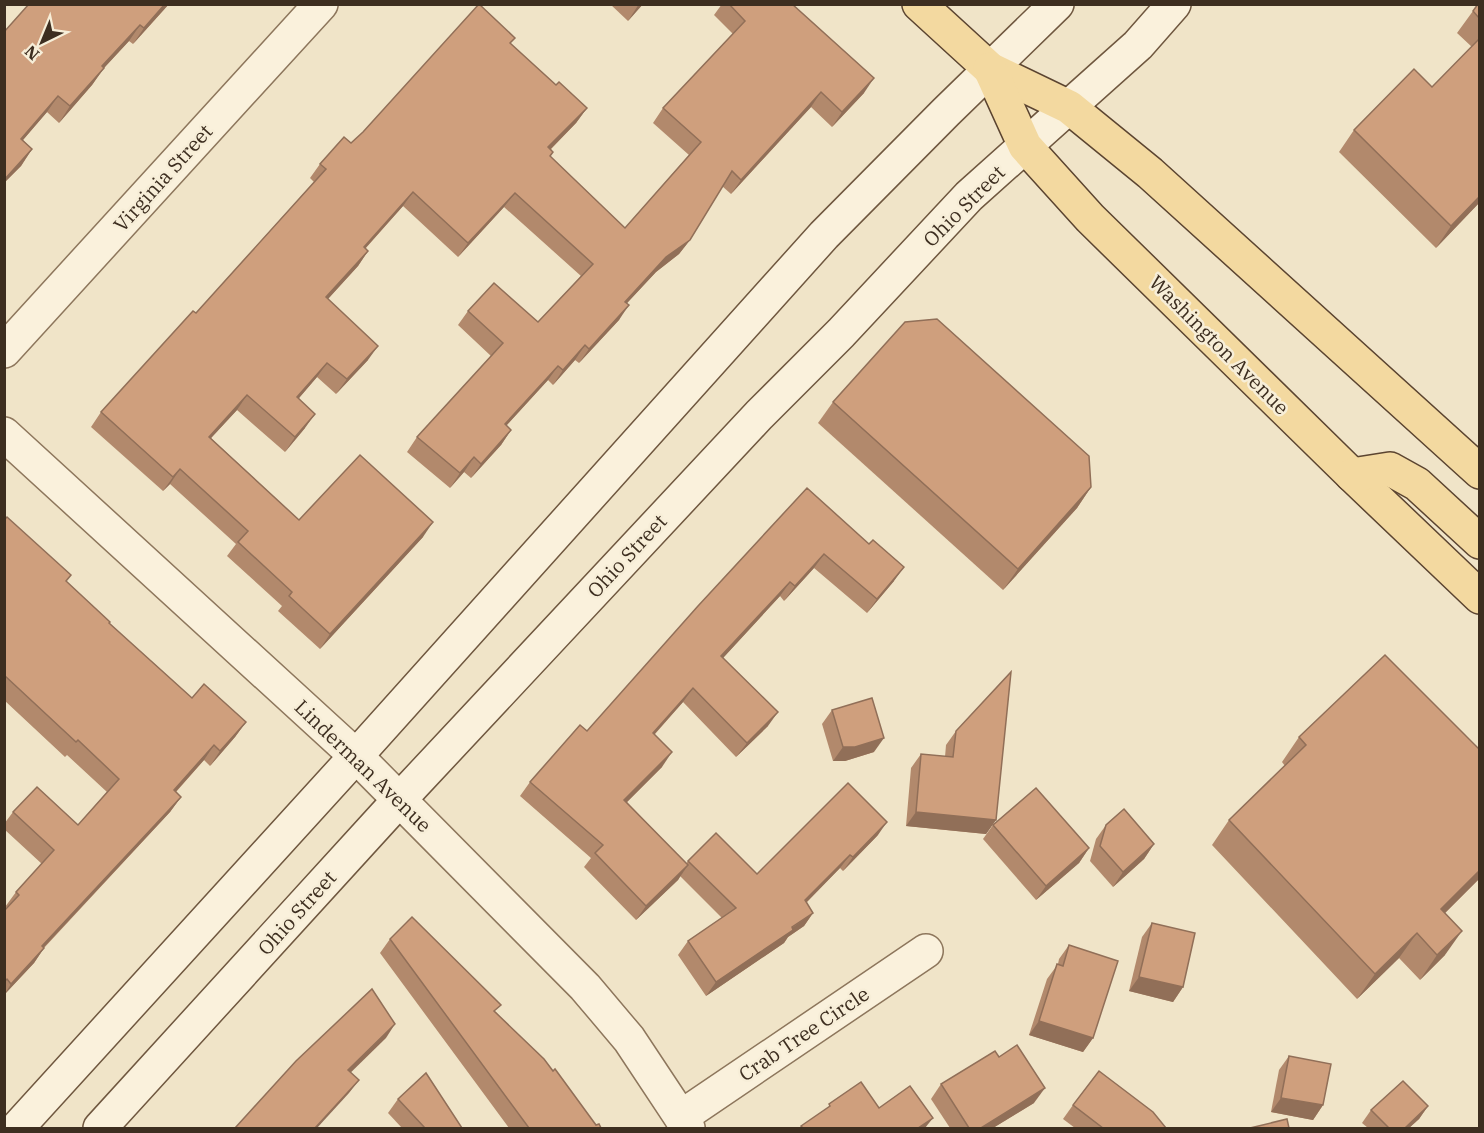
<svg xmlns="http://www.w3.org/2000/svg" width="1484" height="1133" font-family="'IBM Plex Serif',serif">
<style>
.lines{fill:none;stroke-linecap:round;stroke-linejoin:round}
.street-casing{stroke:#8d765c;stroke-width:36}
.secondary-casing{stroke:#6f573f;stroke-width:36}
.primary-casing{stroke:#5b4430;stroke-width:36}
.street{stroke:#faf1dc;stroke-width:33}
.secondary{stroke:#faf1dc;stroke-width:33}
.primary{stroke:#f3d9a0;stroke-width:33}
.wall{fill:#b2896c}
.shaded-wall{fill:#916f58}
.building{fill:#cf9f7d;stroke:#916f58;stroke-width:1.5}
.labels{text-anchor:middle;stroke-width:5;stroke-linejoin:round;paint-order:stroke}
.street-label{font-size:20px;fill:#3d2e20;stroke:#f7eed8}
</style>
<rect width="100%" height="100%" fill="#f0e4c8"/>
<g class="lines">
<g class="street-casing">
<g id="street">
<path d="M 4,351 L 321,4"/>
<path d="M 4,434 L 356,756 L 585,987 L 629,1039 L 688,1128"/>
<path d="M 681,1117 L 926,951"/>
</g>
</g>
<g class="secondary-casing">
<g id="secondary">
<path d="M 17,1128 L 356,756 L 824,235 L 946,112 L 1057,4"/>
<path d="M 100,1128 L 400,799 L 759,415 L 841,333 L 969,196 L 1138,45 L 1174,4"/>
</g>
</g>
<g class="primary-casing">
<g id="primary">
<path d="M 919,4 L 990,69 L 1069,107 L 1150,173 L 1480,472"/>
<path d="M 990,69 L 1025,146 L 1090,218 L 1352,475 L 1480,597"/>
<path d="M 1352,475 L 1390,469 L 1417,484 L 1480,542"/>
</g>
</g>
<use href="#street" class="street"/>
<use href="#secondary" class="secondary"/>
<use href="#primary" class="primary"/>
</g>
<g class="wall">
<path d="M 29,4 L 169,4 L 133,44 L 129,41 L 104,68 L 92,85 L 59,123 L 47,112 L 23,140 L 32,149 L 21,166 L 4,183 L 4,32 Z"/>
<path d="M 610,4 L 643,4 L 628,21 Z"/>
<path d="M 722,4 L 792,4 L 864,93 L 832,127 L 811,107 L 731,194 L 722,186 L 690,240 L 679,254 L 656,272 L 627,303 L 619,320 L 579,363 L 575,360 L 553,385 L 548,380 L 506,426 L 511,430 L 501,445 L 471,478 L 464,472 L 450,488 L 407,452 L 417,437 L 491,356 L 458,325 L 468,311 L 538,322 L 581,276 L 504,207 L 458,257 L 403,206 L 365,249 L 368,251 L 358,266 L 328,299 L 368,360 L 336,394 L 317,377 L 299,398 L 305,428 L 285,452 L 237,410 L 211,438 L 299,520 L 423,537 L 320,649 L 278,611 L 282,606 L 227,556 L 236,544 L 170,484 L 163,491 L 91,427 L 101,412 L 196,313 L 314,182 L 310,178 L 320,164 L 511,44 L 556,85 L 587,108 L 576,123 L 551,149 L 553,152 L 550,156 L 625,228 L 689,155 L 653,123 L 663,108 L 733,34 L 714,15 Z"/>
<path d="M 1479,4 L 1479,203 L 1436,248 L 1339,152 L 1354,130 L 1432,87 L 1472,47 L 1457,33 L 1473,11 Z"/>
<path d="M 833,402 L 1091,487 L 1077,508 L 1003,590 L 818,423 Z"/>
<path d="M 807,488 L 894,581 L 867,613 L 814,568 L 784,601 L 780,596 L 723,658 L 768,726 L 736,757 L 683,702 L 655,734 L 662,767 L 627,802 L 686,864 L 688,861 L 757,874 L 878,835 L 843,871 L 840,868 L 806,903 L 813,913 L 804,926 L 788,937 L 784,943 L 706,996 L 678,955 L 688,941 L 722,918 L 680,876 L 678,880 L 636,920 L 584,867 L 591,858 L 520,796 L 530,782 L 587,731 Z"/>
<path d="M 4,520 L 109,623 L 192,698 L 246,722 L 235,737 L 210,766 L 204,760 L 176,792 L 181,797 L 170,812 L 44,948 L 34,963 L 4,995 L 4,911 L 7,908 L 5,907 L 16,892 L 42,864 L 4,829 L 4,824 L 13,812 L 78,825 L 107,792 L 67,755 L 65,757 L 4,700 Z"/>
<path d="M 832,710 L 874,752 L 845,761 L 833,761 L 822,724 Z"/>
<path d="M 956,731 L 996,820 L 986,834 L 906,826 L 911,768 L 921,754 L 945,757 L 946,745 Z"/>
<path d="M 1299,737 L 1479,879 L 1445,913 L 1445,955 L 1420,980 L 1399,958 L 1357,999 L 1212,845 L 1229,820 L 1285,766 L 1282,762 Z"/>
<path d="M 993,825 L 1089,848 L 1079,863 L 1036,900 L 983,839 Z"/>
<path d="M 1106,825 L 1154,844 L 1144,859 L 1113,887 L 1090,861 L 1096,839 Z"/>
<path d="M 1152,923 L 1183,987 L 1173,1002 L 1129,991 L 1142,937 Z"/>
<path d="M 390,939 L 496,1012 L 596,1125 L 601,1128 L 509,1128 L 380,953 Z"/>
<path d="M 1069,945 L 1093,1038 L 1083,1052 L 1029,1035 L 1047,979 L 1058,964 L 1059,959 Z"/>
<path d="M 1289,1056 L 1323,1105 L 1313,1120 L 1271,1112 L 1279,1070 Z"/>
<path d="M 999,1057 L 1034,1103 L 993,1128 L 950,1128 L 931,1099 L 941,1084 Z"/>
<path d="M 398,1099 L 462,1128 L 402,1128 L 388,1113 Z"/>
<path d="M 1073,1105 L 1166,1128 L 1075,1128 L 1063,1119 Z"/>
<path d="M 1428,1106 L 1419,1119 L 1409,1128 L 1368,1128 L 1362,1123 L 1371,1110 Z"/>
</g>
<g class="shaded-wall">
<path d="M 165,4 L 169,4 L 133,44 L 144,28 Z"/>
<path d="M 639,4 L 643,4 L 628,21 Z"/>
<path d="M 140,25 L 129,41 L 90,83 L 102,66 Z"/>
<path d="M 104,68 L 92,85 L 59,123 L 70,106 Z"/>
<path d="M 874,78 L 864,93 L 832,127 L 842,112 Z"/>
<path d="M 821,92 L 811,107 L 731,194 L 741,180 Z"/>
<path d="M 58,96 L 47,112 L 10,155 L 21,139 Z"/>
<path d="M 587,108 L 576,123 L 538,162 L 548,147 Z"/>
<path d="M 32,149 L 21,166 L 4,183 L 4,180 Z"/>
<path d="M 413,192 L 403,206 L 353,262 L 364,247 Z"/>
<path d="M 515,193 L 504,207 L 458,257 L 468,243 Z"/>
<path d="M 1479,197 L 1479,203 L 1436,248 L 1451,226 Z"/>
<path d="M 690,240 L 679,254 L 656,272 L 615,316 L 625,302 L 666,257 Z"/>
<path d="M 368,251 L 358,266 L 316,312 L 326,297 Z"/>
<path d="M 629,305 L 619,320 L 579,363 L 589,349 Z"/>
<path d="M 585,345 L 575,360 L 553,385 L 563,370 Z"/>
<path d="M 378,346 L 368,360 L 336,394 L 347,379 Z"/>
<path d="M 327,363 L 317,377 L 287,412 L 297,397 Z"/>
<path d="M 558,366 L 548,380 L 494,439 L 505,424 Z"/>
<path d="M 247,395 L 237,410 L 199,451 L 209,437 Z"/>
<path d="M 315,414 L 305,428 L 285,452 L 295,437 Z"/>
<path d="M 511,430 L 501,445 L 471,478 L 481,464 Z"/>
<path d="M 474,457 L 464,472 L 450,488 L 460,473 Z"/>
<path d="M 180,469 L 170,484 L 163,491 L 173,477 Z"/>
<path d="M 1091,487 L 1077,508 L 1003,590 L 1018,569 Z"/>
<path d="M 433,522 L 423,537 L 320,649 L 330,634 Z"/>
<path d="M 824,554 L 814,568 L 784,601 L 795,586 Z"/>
<path d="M 904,567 L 894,581 L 867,613 L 877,599 Z"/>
<path d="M 790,582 L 780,596 L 711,671 L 721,656 Z"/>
<path d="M 693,688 L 683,702 L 643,747 L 653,733 Z"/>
<path d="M 778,712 L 768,726 L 736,757 L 747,743 Z"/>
<path d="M 246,722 L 235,737 L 210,766 L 220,751 Z"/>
<path d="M 884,738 L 874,752 L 845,761 L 833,761 L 843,747 Z"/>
<path d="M 214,745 L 204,760 L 163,806 L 174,790 Z"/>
<path d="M 672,752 L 662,767 L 614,815 L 624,800 Z"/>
<path d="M 181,797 L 170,812 L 31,961 L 42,946 Z"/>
<path d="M 916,812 L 996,820 L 986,834 L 906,826 Z"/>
<path d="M 887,822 L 878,835 L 843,871 L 853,857 Z"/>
<path d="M 1154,844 L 1144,859 L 1113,887 L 1123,872 Z"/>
<path d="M 1089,848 L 1079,863 L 1036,900 L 1046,886 Z"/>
<path d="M 850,855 L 840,868 L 795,914 L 805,900 Z"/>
<path d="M 688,865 L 678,880 L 636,920 L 646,906 Z"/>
<path d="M 1479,871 L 1479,879 L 1424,934 L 1441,909 Z"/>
<path d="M 813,913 L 804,926 L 788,937 L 784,943 L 706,996 L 716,982 Z"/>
<path d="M 1462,931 L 1445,955 L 1420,980 L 1437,955 Z"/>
<path d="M 1417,933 L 1399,958 L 1357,999 L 1375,974 Z"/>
<path d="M 44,948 L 34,963 L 4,995 L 11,984 Z"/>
<path d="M 1139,977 L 1183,987 L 1173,1002 L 1129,991 Z"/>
<path d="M 1039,1021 L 1093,1038 L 1083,1052 L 1029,1035 Z"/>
<path d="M 395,1024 L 386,1038 L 339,1084 L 348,1070 Z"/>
<path d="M 359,1080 L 349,1093 L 317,1128 L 315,1128 Z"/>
<path d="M 1045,1088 L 1034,1103 L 993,1128 L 981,1128 Z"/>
<path d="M 1281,1098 L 1323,1105 L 1313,1120 L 1271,1112 Z"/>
<path d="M 1428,1106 L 1419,1119 L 1409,1128 L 1405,1128 Z"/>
<path d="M 933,1118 L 925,1128 L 918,1128 Z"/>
</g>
<g class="building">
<path d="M 29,4 L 165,4 L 144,28 L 140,25 L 102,66 L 104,68 L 70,106 L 58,96 L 21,139 L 32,149 L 4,180 L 4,32 Z"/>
<path d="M 479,4 L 515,38 L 510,43 L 556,85 L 559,82 L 587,108 L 548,147 L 553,152 L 550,156 L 625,228 L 701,142 L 663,108 L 745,21 L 729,4 L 792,4 L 874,78 L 842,112 L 821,92 L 741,180 L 732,171 L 690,240 L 666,257 L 625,302 L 629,305 L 589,349 L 585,345 L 563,370 L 558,366 L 505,424 L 511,430 L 481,464 L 474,457 L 460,473 L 417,437 L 503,343 L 468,311 L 494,283 L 538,322 L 593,264 L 515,193 L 468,243 L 413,192 L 364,247 L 368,251 L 326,297 L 378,346 L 347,379 L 327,363 L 297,397 L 315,414 L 295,437 L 247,395 L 209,437 L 299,520 L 360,455 L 433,522 L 330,634 L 289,596 L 292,592 L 238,542 L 248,531 L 180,469 L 173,477 L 101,412 L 193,311 L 196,313 L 326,169 L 320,164 L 344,137 L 351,143 L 363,132 Z"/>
<path d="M 1478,4 L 1479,4 L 1479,18 L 1473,11 Z"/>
<path d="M 1479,39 L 1479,197 L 1451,226 L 1354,130 L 1414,69 L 1432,87 Z"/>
<path d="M 937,319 L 1089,456 L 1091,487 L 1018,569 L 833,402 L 905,322 Z"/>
<path d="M 807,488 L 869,544 L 873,540 L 904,567 L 877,599 L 824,554 L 795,586 L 790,582 L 721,656 L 778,712 L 747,743 L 693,688 L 653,733 L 672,752 L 624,800 L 688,865 L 646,906 L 595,853 L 603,845 L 530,782 L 580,725 L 587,731 L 698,606 Z"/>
<path d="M 7,517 L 71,575 L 66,581 L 110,622 L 109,623 L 192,698 L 204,684 L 246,722 L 220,751 L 214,745 L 174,790 L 181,797 L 42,946 L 44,948 L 11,984 L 7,979 L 4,982 L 4,911 L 19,895 L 16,892 L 54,850 L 13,812 L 37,787 L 78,825 L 119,779 L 78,740 L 76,742 L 4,675 L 4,520 Z"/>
<path d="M 1385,655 L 1479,749 L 1479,871 L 1441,909 L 1462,931 L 1437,955 L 1417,933 L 1375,974 L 1229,820 L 1306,745 L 1299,737 Z"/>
<path d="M 1011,672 L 996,820 L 916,812 L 921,754 L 953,757 L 956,731 Z"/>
<path d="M 872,698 L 884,738 L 855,747 L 843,747 L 832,710 Z"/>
<path d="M 848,783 L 887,822 L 853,857 L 850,855 L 805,900 L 813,913 L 792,927 L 793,930 L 716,982 L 688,941 L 736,908 L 688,861 L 716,833 L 757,874 Z"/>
<path d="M 1036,788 L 1089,848 L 1046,886 L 993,825 Z"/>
<path d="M 1124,809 L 1154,844 L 1123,872 L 1100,846 L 1106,825 Z"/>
<path d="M 412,917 L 501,1005 L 494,1011 L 544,1059 L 553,1071 L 555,1069 L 596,1125 L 599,1124 L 601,1128 L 529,1128 L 390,939 Z"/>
<path d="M 1152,923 L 1195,933 L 1183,987 L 1139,977 Z"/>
<path d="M 1069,945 L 1118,961 L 1093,1038 L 1039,1021 L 1057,964 L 1063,966 Z"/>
<path d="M 372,989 L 395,1024 L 348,1070 L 359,1080 L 315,1128 L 235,1128 L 296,1061 Z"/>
<path d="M 1017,1045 L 1045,1088 L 981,1128 L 969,1128 L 941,1084 L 995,1051 L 999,1057 Z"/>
<path d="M 1289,1056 L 1331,1064 L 1323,1105 L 1281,1098 Z"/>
<path d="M 1099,1071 L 1153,1112 L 1166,1128 L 1103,1128 L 1073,1105 Z"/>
<path d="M 426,1073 L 462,1128 L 425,1128 L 398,1099 Z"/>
<path d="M 1403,1081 L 1428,1106 L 1405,1128 L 1406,1128 L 1389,1128 L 1371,1110 Z"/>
<path d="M 861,1082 L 879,1108 L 910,1086 L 933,1118 L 918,1128 L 803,1128 L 801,1126 L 830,1106 L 829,1104 Z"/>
<path d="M 1287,1119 L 1289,1128 L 1250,1128 Z"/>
</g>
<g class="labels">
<g class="street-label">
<text transform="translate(163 178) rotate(-48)" y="7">Virginia Street</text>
<text transform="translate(964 206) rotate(-45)" y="7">Ohio Street</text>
<text transform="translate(1219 345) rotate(45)" y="7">Washington Avenue</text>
<text transform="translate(627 556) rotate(-47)" y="7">Ohio Street</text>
<text transform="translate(363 766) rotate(44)" y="7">Linderman Avenue</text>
<text transform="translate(297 913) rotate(-48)" y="7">Ohio Street</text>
<text transform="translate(804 1034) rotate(-34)" y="7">Crab Tree Circle</text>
</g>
</g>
<rect width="1484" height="1133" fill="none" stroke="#3d2e20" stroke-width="12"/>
<g transform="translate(42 42) rotate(223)" stroke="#f7eed8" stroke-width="4.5" paint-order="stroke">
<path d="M0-4.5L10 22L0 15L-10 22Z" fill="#3d2e20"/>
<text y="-9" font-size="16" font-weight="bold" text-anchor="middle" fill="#3d2e20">N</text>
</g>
</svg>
